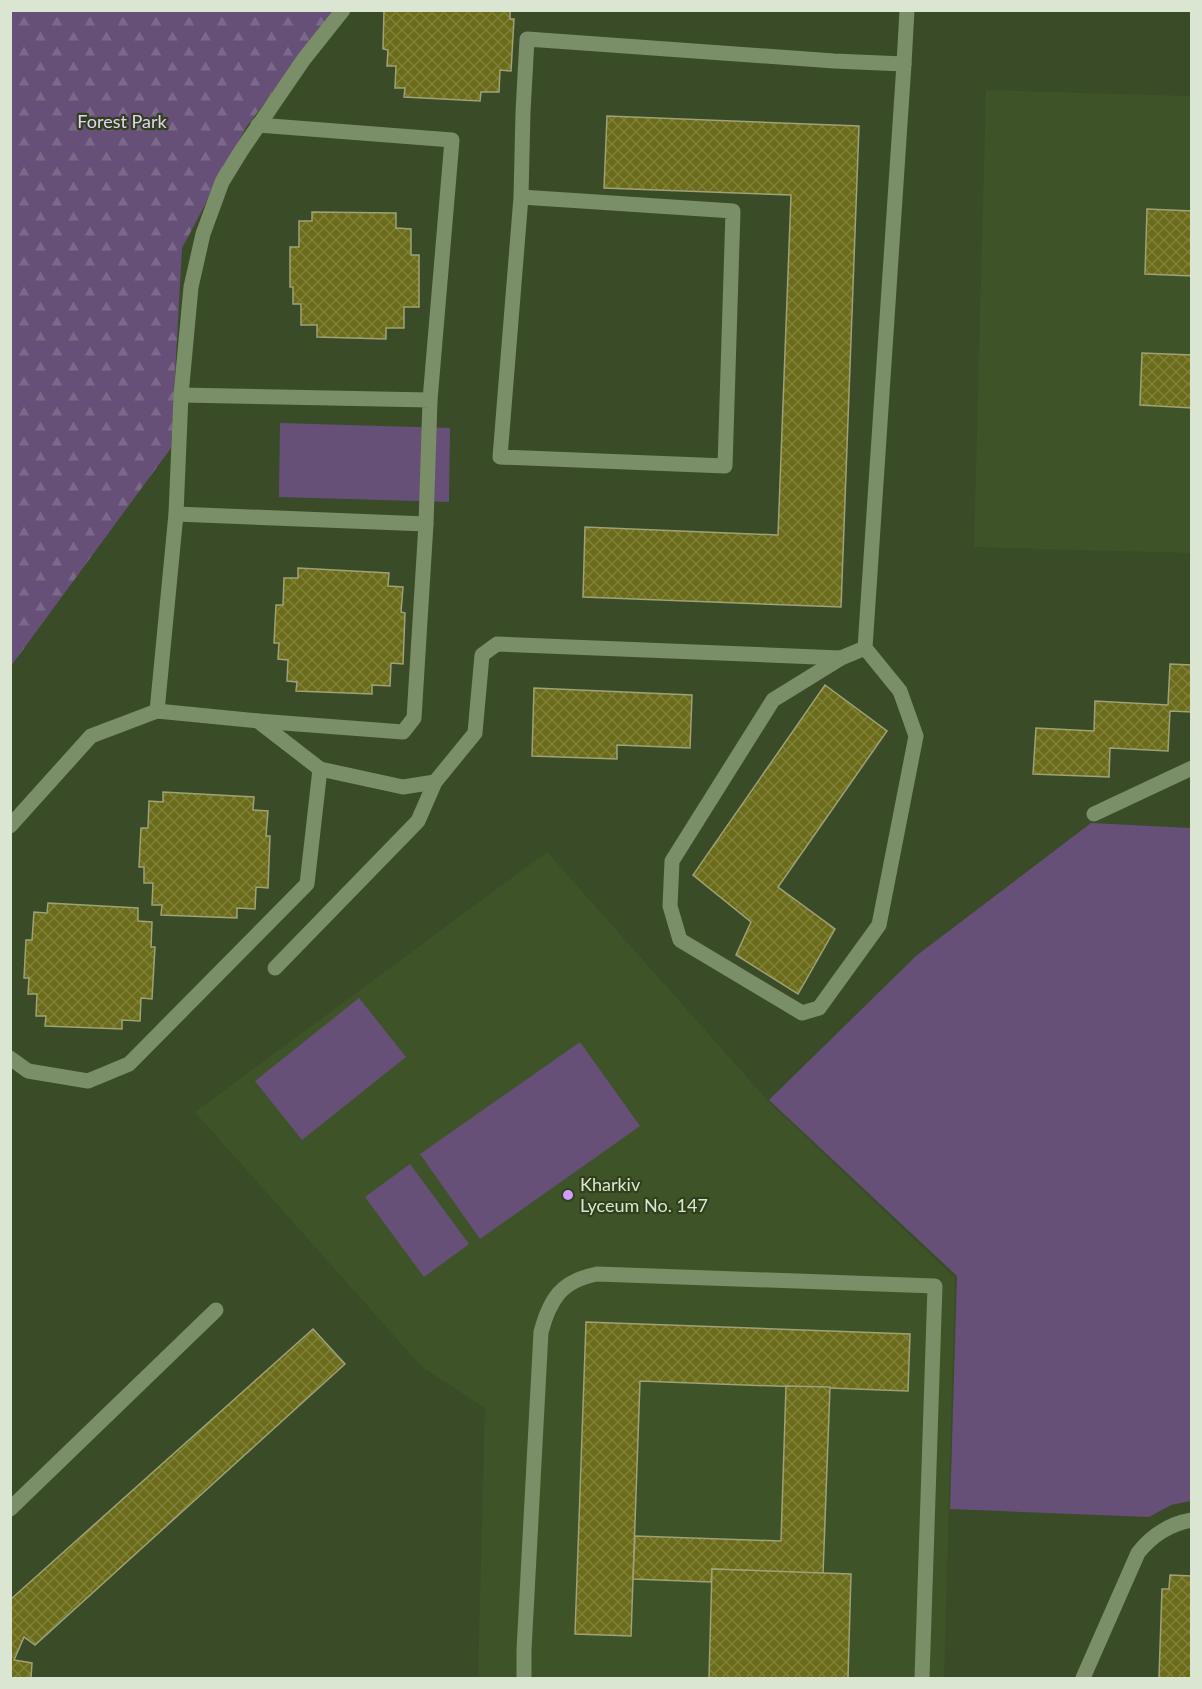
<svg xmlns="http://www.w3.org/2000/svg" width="1202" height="1689" font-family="Lato,sans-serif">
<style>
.built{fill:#3f5329}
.forest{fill:url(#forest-firs)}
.park{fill:#665077}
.building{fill:url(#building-cross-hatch);stroke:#9fa176;stroke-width:1.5}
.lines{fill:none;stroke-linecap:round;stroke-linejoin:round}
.minor{stroke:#7a8e67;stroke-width:15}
.poi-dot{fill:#d39cfc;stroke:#30401d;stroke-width:2}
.labels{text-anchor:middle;stroke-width:4.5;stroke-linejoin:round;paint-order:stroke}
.park-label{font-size:18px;fill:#e4d1f4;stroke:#30401d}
.poi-label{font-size:18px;fill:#dbe6d2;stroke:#30401d;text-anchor:start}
</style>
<defs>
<pattern id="forest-firs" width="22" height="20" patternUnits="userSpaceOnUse" patternTransform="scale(1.5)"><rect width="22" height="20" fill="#665077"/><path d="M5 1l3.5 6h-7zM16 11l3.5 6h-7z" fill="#7b6989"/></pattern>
<pattern id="building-cross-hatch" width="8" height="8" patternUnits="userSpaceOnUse" patternTransform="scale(1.5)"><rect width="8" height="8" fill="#6b6c1a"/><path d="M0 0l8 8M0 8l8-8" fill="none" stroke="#80813a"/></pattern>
</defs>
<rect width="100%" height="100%" fill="#3a4b28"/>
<g class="built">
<path d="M 986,90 L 1191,96 L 1191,553 L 974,547 Z"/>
<path d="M 547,852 L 768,1101 L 955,1278 L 944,1678 L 478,1678 L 485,1408 L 422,1367 L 195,1112 Z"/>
</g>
<path class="forest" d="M 11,11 L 333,11 L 247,126 L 182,248 L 171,448 L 11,666 Z"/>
<g class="park">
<path d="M 280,423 L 450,428 L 449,502 L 279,497 Z"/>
<path d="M 1091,823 L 1191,828 L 1191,1501 L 1171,1505 L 1149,1517 L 950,1509 L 957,1276 L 769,1100 L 916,956 Z"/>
<path d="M 359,998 L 406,1057 L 302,1140 L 255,1081 Z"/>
<path d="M 580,1042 L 640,1126 L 480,1239 L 420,1154 Z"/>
<path d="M 410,1164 L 469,1244 L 424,1277 L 365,1197 Z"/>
</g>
<g class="building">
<path d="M 391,10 L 510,10 L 510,19 L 514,19 L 511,71 L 500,70 L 499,92 L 481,92 L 480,101 L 404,97 L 405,88 L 395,88 L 396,66 L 387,66 L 388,50 L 383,49 L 384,11 Z"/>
<path d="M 607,116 L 859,126 L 841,607 L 583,597 L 585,527 L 778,535 L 791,195 L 604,188 Z"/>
<path d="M 1147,209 L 1192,211 L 1192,276 L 1145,274 Z"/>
<path d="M 312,212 L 396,213 L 396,228 L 411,229 L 411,255 L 419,255 L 419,307 L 404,307 L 404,328 L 386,328 L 386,339 L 317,337 L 317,325 L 301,325 L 301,304 L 293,304 L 293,287 L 290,287 L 290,247 L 299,247 L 299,221 L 312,221 Z"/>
<path d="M 1142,353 L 1192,355 L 1192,408 L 1140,405 Z"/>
<path d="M 298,568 L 389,573 L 388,586 L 403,587 L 401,612 L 405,613 L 403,664 L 391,663 L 390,686 L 372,685 L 372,694 L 296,691 L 297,682 L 287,681 L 288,660 L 278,659 L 279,643 L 274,643 L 276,605 L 283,605 L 284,578 L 298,578 Z"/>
<path d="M 1170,664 L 1192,665 L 1192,712 L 1170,711 L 1168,751 L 1110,748 L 1109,777 L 1033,774 L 1036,728 L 1094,731 L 1095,701 L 1168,705 Z"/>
<path d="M 825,685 L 887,731 L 778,887 L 835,929 L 798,994 L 736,955 L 751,922 L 693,875 Z"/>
<path d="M 534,688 L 692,695 L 690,748 L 617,745 L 617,759 L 532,756 Z"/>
<path d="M 163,792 L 254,797 L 253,810 L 268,811 L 266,836 L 270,836 L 268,888 L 256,887 L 255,909 L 237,908 L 237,918 L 161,915 L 162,905 L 152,905 L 153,883 L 144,883 L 144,867 L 139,867 L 141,828 L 148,828 L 149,801 L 163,802 Z"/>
<path d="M 48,903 L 138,908 L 138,921 L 152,922 L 151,947 L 155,947 L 152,999 L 141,998 L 140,1021 L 122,1020 L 122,1029 L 45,1026 L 46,1016 L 36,1016 L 37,994 L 28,994 L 29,978 L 24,978 L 26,940 L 32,940 L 34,912 L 47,913 Z"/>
<path d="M 586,1322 L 910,1334 L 908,1391 L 640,1381 L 631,1636 L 575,1634 Z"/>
<path d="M 313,1329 L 345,1364 L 35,1645 L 24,1637 L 14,1660 L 32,1663 L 31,1678 L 10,1678 L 10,1600 Z"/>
<path d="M 786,1386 L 830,1387 L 823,1574 L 712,1569 L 711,1582 L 633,1579 L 635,1536 L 781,1541 Z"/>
<path d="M 712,1569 L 851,1574 L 848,1678 L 709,1678 Z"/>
<path d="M 1170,1575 L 1192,1576 L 1192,1678 L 1159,1678 L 1162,1589 L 1169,1589 Z"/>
</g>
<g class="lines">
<g class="minor">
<path d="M 258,125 L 452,140 L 430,400"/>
<path d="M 521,197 L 733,211 L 725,466 L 500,457 L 521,197 L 523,112 L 527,39 L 834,61 L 904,64 L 907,10"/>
<path d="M 176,514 L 426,524 L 430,400 L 181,395"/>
<path d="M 865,648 L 900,691 L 916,736 L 879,925 L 819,1008 L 802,1013 L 680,940 L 670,906 L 672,861 L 773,700 L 841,658 L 865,648 L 904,64"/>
<path d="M 157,711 L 176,514 L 181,395 L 191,287 L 203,234 L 222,182 L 241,151 L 304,59 L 343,10"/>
<path d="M 258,721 L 403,732 L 414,718 L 426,524"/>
<path d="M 1094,814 L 1192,768"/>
<path d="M 10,826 L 91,736 L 157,711 L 258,721 L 320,769 L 403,787 L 435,782 L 475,733 L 482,655 L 497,644 L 841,658"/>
<path d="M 275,968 L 418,821 L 435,782"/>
<path d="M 10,1058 L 28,1071 L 88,1081 L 129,1064 L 307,884 L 320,769"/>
<path d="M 10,1509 L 216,1310"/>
<path d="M 524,1678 L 524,1650 L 541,1332 C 550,1299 561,1281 597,1274 L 935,1286 L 922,1678"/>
<path d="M 1083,1678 L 1138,1553 C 1152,1535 1169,1524 1192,1520"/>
</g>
</g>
<circle class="poi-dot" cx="568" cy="1195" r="6"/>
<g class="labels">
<g class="park-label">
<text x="122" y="128">Forest Park</text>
</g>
<g class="poi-label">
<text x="580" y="1191">Kharkiv<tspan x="580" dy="21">Lyceum No. 147</tspan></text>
</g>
</g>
<rect width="1202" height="1689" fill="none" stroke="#dbe6d2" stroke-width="24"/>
</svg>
